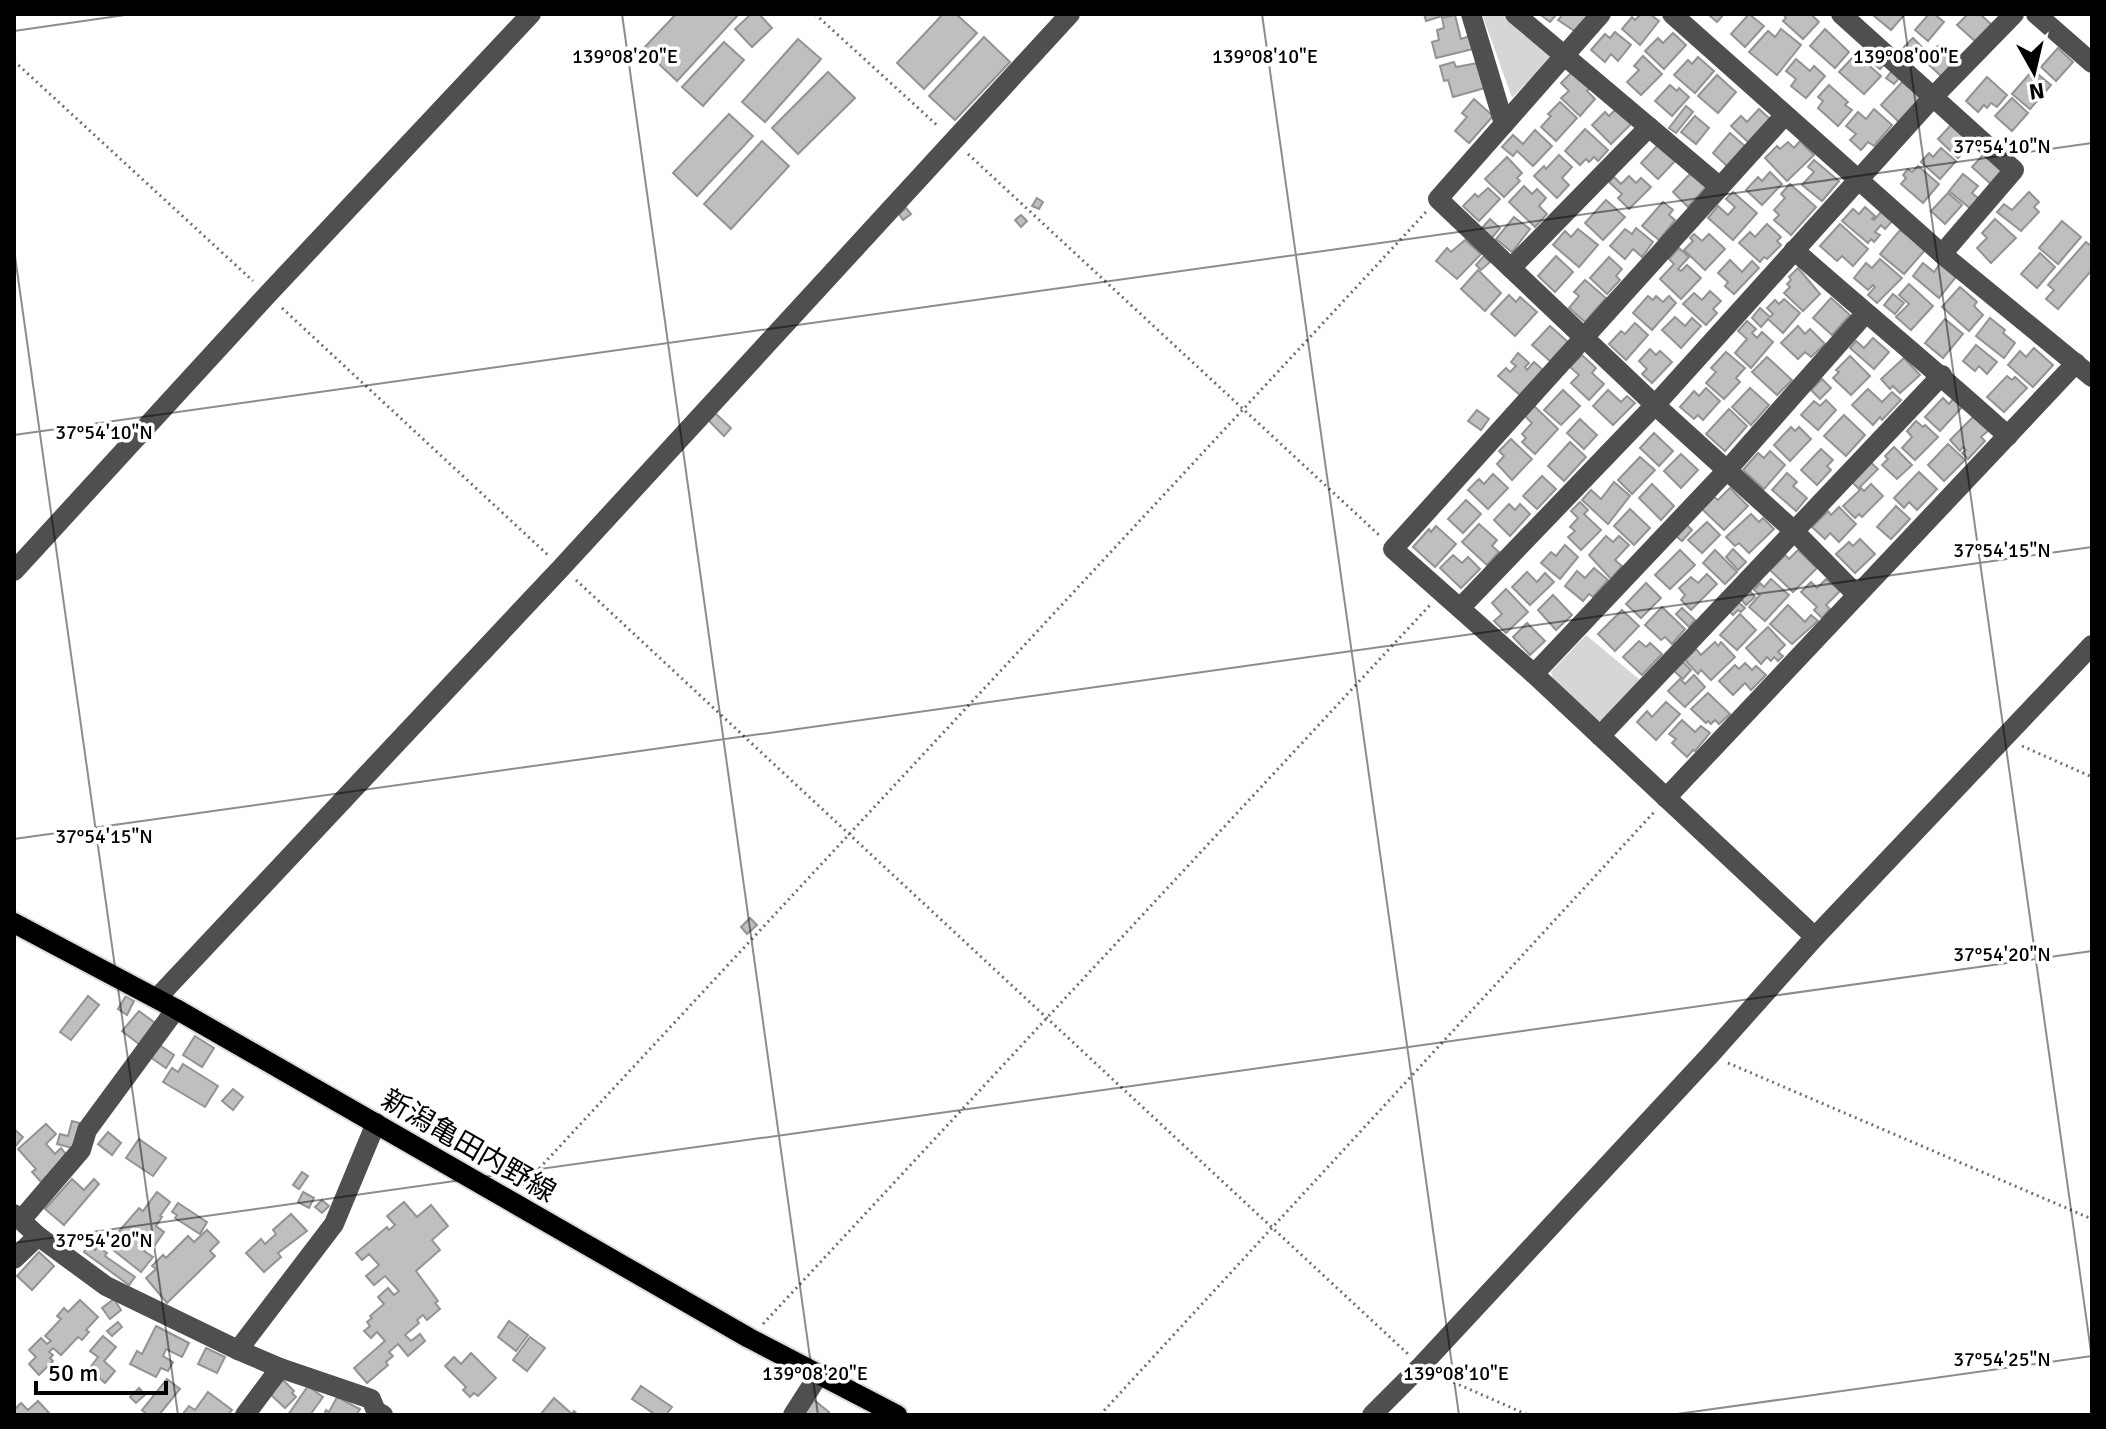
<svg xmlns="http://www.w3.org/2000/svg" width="2106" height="1429" font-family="Signika,'Noto Sans JP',sans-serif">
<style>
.green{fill:#d6d6d6}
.building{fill:#bfbfbf;stroke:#939393;stroke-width:2}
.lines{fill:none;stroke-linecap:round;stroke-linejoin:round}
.major-casing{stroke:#dbdbdb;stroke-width:24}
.path{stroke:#717171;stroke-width:3;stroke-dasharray:2 4;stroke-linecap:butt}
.minor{stroke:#4f4f4f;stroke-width:20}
.major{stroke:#000;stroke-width:20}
.ticks{fill:none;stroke:#000;stroke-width:2;stroke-opacity:0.45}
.labels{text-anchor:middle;stroke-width:7;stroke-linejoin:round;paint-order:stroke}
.street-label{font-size:28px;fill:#000;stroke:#fff}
.ticks-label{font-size:20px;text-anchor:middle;fill:#000;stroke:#fff;stroke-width:7;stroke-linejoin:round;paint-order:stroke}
</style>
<rect width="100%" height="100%" fill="#fff"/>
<g class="green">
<path d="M 1482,14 L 1505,14 L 1554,54 L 1512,98 Z"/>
<path d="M 1586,635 L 1640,680 L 1605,719 L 1598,721 L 1553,678 L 1551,672 Z"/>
</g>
<g class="building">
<path d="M 676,14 L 739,14 L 677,81 L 643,49 Z"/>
<path d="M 751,14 L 759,14 L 772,28 L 752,47 L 735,29 Z"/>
<path d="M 943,14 L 956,14 L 977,33 L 924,89 L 897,63 Z"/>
<path d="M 1424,14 L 1449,14 L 1426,21 Z"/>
<path d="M 1543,14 L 1557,14 L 1550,22 L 1542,16 Z"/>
<path d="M 1563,14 L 1592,14 L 1576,32 L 1558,20 Z"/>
<path d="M 1641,14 L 1650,14 L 1659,21 L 1640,45 L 1622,29 L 1632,17 L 1635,20 Z"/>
<path d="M 1708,14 L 1724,14 L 1717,22 Z"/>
<path d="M 1749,14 L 1764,26 L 1745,47 L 1731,34 Z"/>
<path d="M 1783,14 L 1811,14 L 1819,22 L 1803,39 L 1783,21 L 1786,18 Z"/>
<path d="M 1876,14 L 1905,14 L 1891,30 L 1874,16 Z"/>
<path d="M 1929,14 L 1934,14 L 1944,22 L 1928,41 L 1915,30 Z"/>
<path d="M 1968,14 L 1980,14 L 1992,25 L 1976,42 L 1957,25 Z"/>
<path d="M 1455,15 L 1461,39 L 1470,36 L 1473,49 L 1436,58 L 1432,42 L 1439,40 L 1437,30 L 1444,28 L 1442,18 Z"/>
<path d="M 1781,29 L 1801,45 L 1777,75 L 1749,52 L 1768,31 L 1775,37 Z"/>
<path d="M 1825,29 L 1849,52 L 1835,68 L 1810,46 Z"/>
<path d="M 1615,32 L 1631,45 L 1618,61 L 1611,54 L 1605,62 L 1591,50 L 1605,34 L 1610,38 Z"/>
<path d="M 1673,33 L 1686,45 L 1664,69 L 1645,51 L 1658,38 L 1663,43 Z"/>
<path d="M 984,37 L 1010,62 L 955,120 L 929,96 Z"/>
<path d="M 1913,38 L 1925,50 L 1916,59 L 1904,47 Z"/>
<path d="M 798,39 L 821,59 L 765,122 L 742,102 Z"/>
<path d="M 724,42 L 744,60 L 703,106 L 682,87 Z"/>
<path d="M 1938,46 L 1954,62 L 1941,76 L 1924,60 Z"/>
<path d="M 2058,48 L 2073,62 L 2056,81 L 2041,67 Z"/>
<path d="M 1876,50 L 1888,60 L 1880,69 L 1868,59 Z"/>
<path d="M 1856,54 L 1881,76 L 1864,94 L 1839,72 Z"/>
<path d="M 1643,56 L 1662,74 L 1641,95 L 1627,82 L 1639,70 L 1634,66 Z"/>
<path d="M 1698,57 L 1714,71 L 1695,93 L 1674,75 L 1688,60 L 1692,64 Z"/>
<path d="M 1796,59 L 1810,71 L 1814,66 L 1825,76 L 1806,98 L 1791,86 L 1796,79 L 1786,71 Z"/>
<path d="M 1454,62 L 1456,67 L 1478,63 L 1485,88 L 1453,97 L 1448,80 L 1444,81 L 1440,66 Z"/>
<path d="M 1895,67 L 1903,74 L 1894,84 L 1886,78 Z"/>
<path d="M 2033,70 L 2051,85 L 2030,109 L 2012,94 Z"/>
<path d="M 828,72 L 855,98 L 798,154 L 772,128 Z"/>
<path d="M 1572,72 L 1593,84 L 1587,91 L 1595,99 L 1580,116 L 1561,98 L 1569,91 L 1561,83 Z"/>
<path d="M 1717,75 L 1736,92 L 1718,113 L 1698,96 Z"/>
<path d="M 1987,77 L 2007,95 L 1997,107 L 1991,103 L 1987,108 L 1984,105 L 1978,112 L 1966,101 Z"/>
<path d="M 1905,79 L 1923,96 L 1899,122 L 1881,105 Z"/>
<path d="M 1670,85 L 1677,91 L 1679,88 L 1689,97 L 1672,116 L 1655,101 Z"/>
<path d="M 1829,85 L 1848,102 L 1845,105 L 1852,110 L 1838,126 L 1818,108 L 1823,101 L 1818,97 Z"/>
<path d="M 2012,98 L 2028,113 L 2012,131 L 1995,116 Z"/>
<path d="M 1474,99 L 1493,116 L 1469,143 L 1455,131 L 1467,117 L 1462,113 Z"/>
<path d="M 1560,102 L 1577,118 L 1556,141 L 1541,127 L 1551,116 L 1548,114 Z"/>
<path d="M 1686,106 L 1693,112 L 1676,133 L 1669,128 Z"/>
<path d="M 1617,108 L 1632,123 L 1611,144 L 1592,125 L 1605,112 L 1609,116 Z"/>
<path d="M 1759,109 L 1770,119 L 1748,142 L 1731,126 L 1741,116 L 1747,122 Z"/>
<path d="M 1874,109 L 1892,125 L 1874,146 L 1868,142 L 1861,150 L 1850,140 L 1856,134 L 1846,126 L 1858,112 L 1866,119 Z"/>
<path d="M 729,114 L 753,136 L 697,196 L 673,173 Z"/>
<path d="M 1695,116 L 1709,128 L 1696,144 L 1681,132 Z"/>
<path d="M 1951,125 L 1971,144 L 1958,158 L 1938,139 Z"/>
<path d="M 1585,129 L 1608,150 L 1598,161 L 1594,157 L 1589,162 L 1586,159 L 1580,165 L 1565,151 Z"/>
<path d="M 1535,130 L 1552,146 L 1533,166 L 1517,151 L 1513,156 L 1502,147 L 1513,135 L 1523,144 Z"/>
<path d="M 1730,133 L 1745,146 L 1727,166 L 1713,153 Z"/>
<path d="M 762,141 L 789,166 L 731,229 L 704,204 Z"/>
<path d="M 1800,141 L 1814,155 L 1787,181 L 1765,158 L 1777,146 L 1780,149 L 1788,142 L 1794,148 Z"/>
<path d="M 1658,145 L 1675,161 L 1658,179 L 1641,163 Z"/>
<path d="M 1941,148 L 1956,161 L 1940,179 L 1921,162 L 1929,153 L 1933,157 Z"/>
<path d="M 1984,154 L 2004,172 L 1992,185 L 1972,167 Z"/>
<path d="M 1559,155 L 1572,167 L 1562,178 L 1569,185 L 1557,198 L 1534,176 L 1544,166 L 1546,169 Z"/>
<path d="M 1507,157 L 1522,173 L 1517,178 L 1520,181 L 1504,197 L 1485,179 Z"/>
<path d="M 1814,160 L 1839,181 L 1822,201 L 1802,185 L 1814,172 L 1808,167 Z"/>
<path d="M 1918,166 L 1939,184 L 1923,203 L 1901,184 L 1906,178 L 1903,175 L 1908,169 L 1912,172 Z"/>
<path d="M 1770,172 L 1782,184 L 1762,205 L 1746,190 L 1758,177 L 1762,181 Z"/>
<path d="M 1691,173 L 1706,187 L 1688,207 L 1673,192 Z"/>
<path d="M 1963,174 L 1978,186 L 1972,193 L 1979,199 L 1971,209 L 1949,191 Z"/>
<path d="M 1629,176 L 1636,183 L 1641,178 L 1651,187 L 1629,209 L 1618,198 L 1622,194 L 1609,182 L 1614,177 L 1621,184 Z"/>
<path d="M 1790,184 L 1816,207 L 1791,235 L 1774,220 L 1779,215 L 1774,210 L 1785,198 L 1781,194 Z"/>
<path d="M 1524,186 L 1532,194 L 1537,189 L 1546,198 L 1539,206 L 1547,214 L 1535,227 L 1509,202 Z"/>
<path d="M 1488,188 L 1500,199 L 1479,221 L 1463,206 L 1475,194 L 1478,197 Z"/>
<path d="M 1733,192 L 1757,213 L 1733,240 L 1708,218 L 1718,206 L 1728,215 L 1735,207 L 1726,199 Z"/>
<path d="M 2029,192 L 2039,202 L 2034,207 L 2039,212 L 2021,231 L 1997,212 L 2004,204 L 2012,210 Z"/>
<path d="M 1948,193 L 1962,205 L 1945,224 L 1931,211 Z"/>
<path d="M 1037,198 L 1043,202 L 1039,209 L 1032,206 Z"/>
<path d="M 1606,200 L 1625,217 L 1603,240 L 1585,223 Z"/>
<path d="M 1663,202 L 1673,210 L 1669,215 L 1675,220 L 1659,240 L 1642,226 Z"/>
<path d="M 1865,207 L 1875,216 L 1872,219 L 1874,220 L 1882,211 L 1893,220 L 1885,229 L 1881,225 L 1875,232 L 1880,235 L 1874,242 L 1871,239 L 1868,243 L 1842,221 L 1853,209 L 1859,214 Z"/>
<path d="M 906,208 L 911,214 L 903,220 L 899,214 Z"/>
<path d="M 1021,215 L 1027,221 L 1021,227 L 1015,220 Z"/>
<path d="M 1514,217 L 1530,229 L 1512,252 L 1496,239 Z"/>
<path d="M 1490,219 L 1500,228 L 1491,239 L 1481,229 Z"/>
<path d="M 1995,219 L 2016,238 L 1991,263 L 1977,248 L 1987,238 L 1982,233 Z"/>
<path d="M 2062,221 L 2081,237 L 2058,264 L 2039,248 Z"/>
<path d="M 1767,224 L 1781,237 L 1777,241 L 1781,245 L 1767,259 L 1764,257 L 1760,262 L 1739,243 L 1750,232 L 1755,237 Z"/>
<path d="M 1840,224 L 1868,249 L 1853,266 L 1842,256 L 1837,261 L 1820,246 Z"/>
<path d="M 1636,228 L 1653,242 L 1642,257 L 1633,249 L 1625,259 L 1610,246 L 1625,229 L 1632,234 Z"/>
<path d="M 1578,229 L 1598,245 L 1579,267 L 1553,245 L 1565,231 L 1571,237 Z"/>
<path d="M 1900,230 L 1926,249 L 1904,274 L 1880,254 Z"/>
<path d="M 1694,234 L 1702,241 L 1709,234 L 1725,249 L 1705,270 L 1684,250 L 1693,241 L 1690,238 Z"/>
<path d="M 1465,240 L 1481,254 L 1457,279 L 1436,261 L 1447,248 L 1451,252 Z"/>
<path d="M 2086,242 L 2092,247 L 2092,270 L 2058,309 L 2046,299 L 2054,290 L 2048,285 Z"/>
<path d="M 1679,248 L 1689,257 L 1678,269 L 1681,271 L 1687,265 L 1701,278 L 1681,299 L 1660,279 L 1674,264 L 1669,259 Z"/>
<path d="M 2040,253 L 2055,267 L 2037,288 L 2021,274 Z"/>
<path d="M 1484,256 L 1490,262 L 1481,270 L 1476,265 Z"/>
<path d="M 1556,256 L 1573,272 L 1555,292 L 1538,276 Z"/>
<path d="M 1609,257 L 1622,269 L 1616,276 L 1620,280 L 1607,294 L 1590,278 Z"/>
<path d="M 1880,259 L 1902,278 L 1877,303 L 1868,295 L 1875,287 L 1873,285 L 1868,290 L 1854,278 L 1866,263 L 1872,268 Z"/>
<path d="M 1730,260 L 1742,272 L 1752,261 L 1759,268 L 1734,294 L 1725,286 L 1728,282 L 1718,273 Z"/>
<path d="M 1923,263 L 1934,272 L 1940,264 L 1956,277 L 1939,298 L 1913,276 Z"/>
<path d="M 1798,268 L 1820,294 L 1803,311 L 1784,293 L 1790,287 L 1787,284 L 1791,280 L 1789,277 Z"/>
<path d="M 1478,270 L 1501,293 L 1485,311 L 1461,289 Z"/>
<path d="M 1585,280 L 1606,298 L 1585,322 L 1569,308 L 1579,296 L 1574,292 Z"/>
<path d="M 1909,284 L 1933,306 L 1911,330 L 1896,317 L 1909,304 L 1899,295 Z"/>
<path d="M 1960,287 L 1977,302 L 1974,306 L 1983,315 L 1969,331 L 1942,307 Z"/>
<path d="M 1710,291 L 1721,301 L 1713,309 L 1717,313 L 1706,325 L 1683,304 L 1694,293 L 1702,300 Z"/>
<path d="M 1893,294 L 1904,303 L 1895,314 L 1884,305 Z"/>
<path d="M 1509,295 L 1516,302 L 1520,297 L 1537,312 L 1515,336 L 1491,314 Z"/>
<path d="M 1648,296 L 1653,300 L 1656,296 L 1663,302 L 1669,296 L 1676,303 L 1652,330 L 1633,313 Z"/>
<path d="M 1831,298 L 1850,315 L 1832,335 L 1813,318 Z"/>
<path d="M 1784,299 L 1800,313 L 1783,333 L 1768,319 L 1761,327 L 1752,318 L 1760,308 L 1770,317 L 1773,314 L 1767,308 L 1775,300 L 1779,304 Z"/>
<path d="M 1675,317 L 1685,326 L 1692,318 L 1701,326 L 1681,348 L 1662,330 Z"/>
<path d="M 1990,318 L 2005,330 L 2003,333 L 2015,343 L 2004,358 L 1976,336 Z"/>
<path d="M 1945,319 L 1963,334 L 1943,358 L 1925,343 Z"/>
<path d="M 1747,321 L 1756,329 L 1752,333 L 1757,338 L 1762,332 L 1773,342 L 1751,368 L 1735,353 L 1747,339 L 1738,331 Z"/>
<path d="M 1635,323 L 1648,335 L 1626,360 L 1609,344 L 1621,331 L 1625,334 Z"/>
<path d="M 1550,326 L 1568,342 L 1550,361 L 1532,345 Z"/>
<path d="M 1798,326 L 1805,334 L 1810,329 L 1825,344 L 1811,357 L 1805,352 L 1798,359 L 1781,343 Z"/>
<path d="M 1873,338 L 1889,352 L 1874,369 L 1850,348 L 1856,341 L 1864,348 Z"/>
<path d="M 1976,345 L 1997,362 L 1987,374 L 1979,366 L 1975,371 L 1963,361 Z"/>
<path d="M 2034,348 L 2053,365 L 2033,387 L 2008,365 L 2020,351 L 2026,357 Z"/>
<path d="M 1650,349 L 1656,355 L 1660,351 L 1672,362 L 1652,383 L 1642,374 L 1647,369 L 1639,361 Z"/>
<path d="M 1726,352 L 1745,368 L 1736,378 L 1740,382 L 1724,399 L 1706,383 L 1716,372 L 1711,368 Z"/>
<path d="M 1518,353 L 1529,363 L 1525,367 L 1527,370 L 1534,362 L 1543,370 L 1520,395 L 1498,376 L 1506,368 L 1510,372 L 1516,366 L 1511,362 Z"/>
<path d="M 1582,355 L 1596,368 L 1592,373 L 1604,384 L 1589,400 L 1571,383 L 1579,375 L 1570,367 Z"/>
<path d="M 1850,356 L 1870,376 L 1851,395 L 1833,378 L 1839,372 L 1836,370 Z"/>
<path d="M 1767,357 L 1792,380 L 1777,395 L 1752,372 Z"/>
<path d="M 1904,358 L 1920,375 L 1900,393 L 1893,386 L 1890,389 L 1881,379 Z"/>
<path d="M 2007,376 L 2012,380 L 2015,377 L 2027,388 L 2004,412 L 1987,397 Z"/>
<path d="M 1822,379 L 1831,388 L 1820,399 L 1811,390 Z"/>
<path d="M 1706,388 L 1720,401 L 1703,420 L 1698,415 L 1694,419 L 1680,407 L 1694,391 L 1699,396 Z"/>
<path d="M 1750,388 L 1769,405 L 1751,425 L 1732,407 Z"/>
<path d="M 1868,389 L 1882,402 L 1892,392 L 1901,400 L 1882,420 L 1880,417 L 1873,425 L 1852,405 Z"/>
<path d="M 1563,390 L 1580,406 L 1561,425 L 1544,410 Z"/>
<path d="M 1608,390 L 1621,402 L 1627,396 L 1635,403 L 1613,425 L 1593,406 Z"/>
<path d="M 1943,398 L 1949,404 L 1954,398 L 1963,406 L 1940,431 L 1925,417 Z"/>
<path d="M 1826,400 L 1836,410 L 1818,430 L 1801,415 L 1814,401 L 1820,406 Z"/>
<path d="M 1534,406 L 1558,429 L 1535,454 L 1522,442 L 1526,438 L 1522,434 L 1532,423 L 1525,416 Z"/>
<path d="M 1729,409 L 1747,426 L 1725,451 L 1706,434 Z"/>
<path d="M 1477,410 L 1489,419 L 1481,430 L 1468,421 Z"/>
<path d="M 715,413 L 731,428 L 724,436 L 708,420 Z"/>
<path d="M 1844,415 L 1865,435 L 1846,456 L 1824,436 Z"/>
<path d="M 1974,416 L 1989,430 L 1981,437 L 1985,441 L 1968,459 L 1962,453 L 1966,450 L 1963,447 L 1960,451 L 1950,440 Z"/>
<path d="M 1580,419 L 1597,435 L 1584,449 L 1567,433 Z"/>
<path d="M 1916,421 L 1923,427 L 1925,425 L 1938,437 L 1915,460 L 1902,448 L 1912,437 L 1907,431 Z"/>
<path d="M 1791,427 L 1795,431 L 1799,427 L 1811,439 L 1790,461 L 1774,445 Z"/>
<path d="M 1654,433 L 1673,451 L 1659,466 L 1640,448 Z"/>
<path d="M 1511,439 L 1532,459 L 1512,480 L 1497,464 L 1504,456 L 1499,451 Z"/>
<path d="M 1570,442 L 1586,457 L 1564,481 L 1548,466 Z"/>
<path d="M 1948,444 L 1965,460 L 1944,481 L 1928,465 Z"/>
<path d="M 1894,447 L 1912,465 L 1897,479 L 1882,465 L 1888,459 L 1885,456 Z"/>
<path d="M 1821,449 L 1833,460 L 1827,466 L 1831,470 L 1817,485 L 1801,470 Z"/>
<path d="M 1770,451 L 1785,465 L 1764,489 L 1743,470 L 1758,453 L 1764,458 Z"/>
<path d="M 1681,454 L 1698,470 L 1681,488 L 1664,471 Z"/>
<path d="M 1640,457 L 1655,470 L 1632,494 L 1618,480 Z"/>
<path d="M 1869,461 L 1878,469 L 1860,487 L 1864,491 L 1871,484 L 1883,496 L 1862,517 L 1859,514 L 1855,518 L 1843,506 L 1860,490 L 1850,480 Z"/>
<path d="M 1919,472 L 1937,489 L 1917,510 L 1909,502 L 1904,508 L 1894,498 Z"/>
<path d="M 1787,473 L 1797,482 L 1793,486 L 1807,498 L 1796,511 L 1772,490 Z"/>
<path d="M 1493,474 L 1508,488 L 1488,509 L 1468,490 L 1479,479 L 1484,484 Z"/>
<path d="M 1542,476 L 1556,489 L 1537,509 L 1523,496 Z"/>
<path d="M 1614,482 L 1630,496 L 1608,524 L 1582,500 L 1591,490 L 1601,499 Z"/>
<path d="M 1652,484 L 1674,506 L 1661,520 L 1639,498 Z"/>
<path d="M 1730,488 L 1748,506 L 1724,530 L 1702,509 L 1714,497 L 1718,500 Z"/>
<path d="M 1466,500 L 1481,514 L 1463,533 L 1448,519 Z"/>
<path d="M 1580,502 L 1588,510 L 1584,514 L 1601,530 L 1581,550 L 1568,537 L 1575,531 L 1570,527 L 1578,518 L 1571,511 Z"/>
<path d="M 1509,504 L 1515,510 L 1520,504 L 1530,514 L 1510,536 L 1494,520 Z"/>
<path d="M 1896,506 L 1910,519 L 1891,539 L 1877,527 Z"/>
<path d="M 1839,507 L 1856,524 L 1839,542 L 1830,533 L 1825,539 L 1812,527 L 1828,511 L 1831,515 Z"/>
<path d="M 1630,509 L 1650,528 L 1634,545 L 1614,526 Z"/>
<path d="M 1751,514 L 1759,522 L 1763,518 L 1774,529 L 1749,553 L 1739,543 L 1735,546 L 1726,537 Z"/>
<path d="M 1707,522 L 1720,535 L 1702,553 L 1688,540 Z"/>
<path d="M 1479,524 L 1497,540 L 1492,546 L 1499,552 L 1487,565 L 1462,542 Z"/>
<path d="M 1686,524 L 1692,530 L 1682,541 L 1675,535 Z"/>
<path d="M 1436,526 L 1456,544 L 1435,567 L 1413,547 L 1429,529 L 1431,532 Z"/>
<path d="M 1606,536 L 1613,542 L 1619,536 L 1629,545 L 1615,560 L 1622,566 L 1611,579 L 1589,555 Z"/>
<path d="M 1860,539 L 1875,554 L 1855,573 L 1836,554 L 1849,542 L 1853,546 Z"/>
<path d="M 1565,545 L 1578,557 L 1560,579 L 1541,563 L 1551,552 L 1556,556 Z"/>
<path d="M 1733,549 L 1746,562 L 1738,570 L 1726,557 Z"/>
<path d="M 1680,550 L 1695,565 L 1670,589 L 1655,575 Z"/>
<path d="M 1715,550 L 1737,572 L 1725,584 L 1703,563 Z"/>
<path d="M 1798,550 L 1817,568 L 1793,592 L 1770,570 L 1785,555 L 1789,559 Z"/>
<path d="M 1453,555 L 1462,563 L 1468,557 L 1480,569 L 1461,588 L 1440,568 Z"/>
<path d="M 1594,568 L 1608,580 L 1593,597 L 1589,594 L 1583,601 L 1565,586 L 1577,571 L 1585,578 Z"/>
<path d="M 1527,572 L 1537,582 L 1545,573 L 1554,582 L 1530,605 L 1512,587 Z"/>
<path d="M 1707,574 L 1717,584 L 1691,610 L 1681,600 L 1685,595 L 1679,588 L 1691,577 L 1698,583 Z"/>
<path d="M 1771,579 L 1789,595 L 1765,621 L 1749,607 L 1760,595 L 1754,590 L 1760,583 L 1764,587 Z"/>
<path d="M 1826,579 L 1840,591 L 1826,605 L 1830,609 L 1822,618 L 1814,610 L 1817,607 L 1801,592 L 1811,582 L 1817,588 Z"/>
<path d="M 1646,583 L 1661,598 L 1641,618 L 1626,604 Z"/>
<path d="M 1506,589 L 1528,612 L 1506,633 L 1494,621 L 1502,614 L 1492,603 Z"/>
<path d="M 1749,590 L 1755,597 L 1746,605 L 1740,598 Z"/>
<path d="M 1553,595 L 1572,615 L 1556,630 L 1538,610 Z"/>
<path d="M 1737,601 L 1745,608 L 1741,612 L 1738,610 L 1733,615 L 1729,611 Z"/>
<path d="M 1788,605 L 1805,622 L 1811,615 L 1818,621 L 1792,644 L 1770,624 Z"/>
<path d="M 1662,607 L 1685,629 L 1672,644 L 1665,637 L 1661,640 L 1645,625 Z"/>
<path d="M 1682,608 L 1695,620 L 1689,627 L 1676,614 Z"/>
<path d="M 1622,610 L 1639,626 L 1615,651 L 1598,634 Z"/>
<path d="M 1740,614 L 1756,630 L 1737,650 L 1720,635 Z"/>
<path d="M 1527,623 L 1545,641 L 1530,655 L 1513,637 Z"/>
<path d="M 1768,627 L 1785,645 L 1778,652 L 1783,656 L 1778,661 L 1774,657 L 1771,661 L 1767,657 L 1761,664 L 1746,648 Z"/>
<path d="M 1639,641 L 1646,647 L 1650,643 L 1662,654 L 1642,675 L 1623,657 Z"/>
<path d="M 1715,642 L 1718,646 L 1721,642 L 1735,657 L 1711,680 L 1701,670 L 1698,674 L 1685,660 L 1696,649 L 1701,655 Z"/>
<path d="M 1683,662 L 1691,670 L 1683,679 L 1674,671 Z"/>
<path d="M 1745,663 L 1752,670 L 1756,666 L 1766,675 L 1751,690 L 1745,683 L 1733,695 L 1719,681 L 1735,665 L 1739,669 Z"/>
<path d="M 1694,675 L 1705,687 L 1685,707 L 1668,691 L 1680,679 L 1685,684 Z"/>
<path d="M 1708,693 L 1730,714 L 1719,724 L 1715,720 L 1711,724 L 1708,721 L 1706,723 L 1691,709 Z"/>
<path d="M 1666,702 L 1680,714 L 1656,740 L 1637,722 L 1647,711 L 1652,717 Z"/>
<path d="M 1682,720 L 1695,732 L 1701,726 L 1710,733 L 1695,751 L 1693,750 L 1687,757 L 1672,743 L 1676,739 L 1669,734 Z"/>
<path d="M 750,918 L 757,925 L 747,934 L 741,927 Z"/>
<path d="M 88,996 L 99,1005 L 71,1040 L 60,1032 Z"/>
<path d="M 126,996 L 134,1001 L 127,1015 L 118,1009 Z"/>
<path d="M 139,1011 L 155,1023 L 139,1044 L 122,1031 Z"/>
<path d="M 195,1036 L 214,1048 L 202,1067 L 183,1055 Z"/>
<path d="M 158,1044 L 174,1055 L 166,1068 L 150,1057 Z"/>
<path d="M 183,1064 L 218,1086 L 205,1107 L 163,1082 L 172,1068 L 178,1072 Z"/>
<path d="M 233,1089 L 243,1097 L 233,1110 L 222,1101 Z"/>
<path d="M 72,1121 L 83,1124 L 76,1149 L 57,1144 L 60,1134 L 68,1136 Z"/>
<path d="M 46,1124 L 56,1134 L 46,1144 L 55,1154 L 61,1148 L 68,1157 L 41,1182 L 32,1172 L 36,1169 L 18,1149 Z"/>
<path d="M 14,1129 L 23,1137 L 14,1148 Z"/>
<path d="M 108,1132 L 121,1143 L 112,1155 L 98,1144 Z"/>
<path d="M 139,1139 L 166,1158 L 153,1176 L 126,1158 Z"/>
<path d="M 302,1172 L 308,1176 L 299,1189 L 293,1185 Z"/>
<path d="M 72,1179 L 84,1190 L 94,1179 L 99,1184 L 64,1225 L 45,1209 Z"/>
<path d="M 157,1192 L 170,1202 L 160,1216 L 162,1217 L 156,1226 L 164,1232 L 155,1245 L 151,1242 L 144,1251 L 153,1257 L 141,1272 L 112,1249 L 118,1241 L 114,1237 L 139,1208 L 143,1211 Z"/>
<path d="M 303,1192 L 314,1198 L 309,1208 L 298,1202 Z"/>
<path d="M 322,1200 L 329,1206 L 322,1213 L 315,1207 Z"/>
<path d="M 404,1202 L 417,1217 L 431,1205 L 448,1226 L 432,1240 L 440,1250 L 416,1271 L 438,1301 L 435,1303 L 440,1309 L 427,1320 L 423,1315 L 417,1320 L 419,1323 L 405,1335 L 411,1341 L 420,1334 L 425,1341 L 408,1356 L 398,1344 L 389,1352 L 393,1356 L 386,1362 L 388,1365 L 367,1383 L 354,1368 L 385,1341 L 377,1332 L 371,1338 L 364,1331 L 370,1326 L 367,1322 L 372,1318 L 370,1316 L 384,1304 L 378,1297 L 388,1288 L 394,1295 L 399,1291 L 385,1276 L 374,1285 L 366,1276 L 379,1265 L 369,1254 L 362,1260 L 356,1253 L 387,1227 L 389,1230 L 395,1225 L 387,1216 Z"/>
<path d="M 178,1203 L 207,1222 L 200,1234 L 175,1218 L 177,1215 L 172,1212 Z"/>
<path d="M 291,1214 L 307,1231 L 278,1253 L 281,1257 L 264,1272 L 246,1253 L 261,1239 L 265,1244 L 276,1234 L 273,1230 Z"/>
<path d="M 207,1230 L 219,1242 L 210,1251 L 215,1256 L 167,1303 L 146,1278 L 156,1269 L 152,1266 L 163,1255 L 166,1258 L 188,1236 L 194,1242 Z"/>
<path d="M 88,1246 L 95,1250 L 97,1246 L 107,1253 L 105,1256 L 135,1277 L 129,1285 L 84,1252 Z"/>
<path d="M 39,1252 L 54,1266 L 32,1290 L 17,1276 Z"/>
<path d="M 114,1299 L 121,1310 L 110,1319 L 102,1308 Z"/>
<path d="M 80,1300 L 98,1317 L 86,1330 L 89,1332 L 82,1340 L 78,1337 L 61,1355 L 53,1348 L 49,1352 L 53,1355 L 50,1358 L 53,1361 L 39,1375 L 29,1364 L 36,1357 L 29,1350 L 41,1338 L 47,1344 L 51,1341 L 45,1336 L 61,1319 L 57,1316 L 64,1308 L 68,1312 Z"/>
<path d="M 509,1321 L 528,1335 L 516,1351 L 498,1337 Z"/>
<path d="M 118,1322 L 122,1327 L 112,1336 L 107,1331 Z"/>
<path d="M 156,1326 L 189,1343 L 182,1357 L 166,1349 L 163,1356 L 173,1362 L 168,1371 L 161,1368 L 156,1377 L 130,1364 L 137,1351 L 142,1354 Z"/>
<path d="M 103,1336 L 116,1347 L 104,1361 L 115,1371 L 105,1383 L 89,1369 L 98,1357 L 90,1351 Z"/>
<path d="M 530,1337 L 545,1348 L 527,1371 L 513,1360 Z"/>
<path d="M 206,1348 L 225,1357 L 217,1373 L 198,1364 Z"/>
<path d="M 471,1353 L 496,1378 L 478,1396 L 474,1393 L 470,1397 L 463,1390 L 466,1387 L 445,1366 L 454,1357 L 461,1364 Z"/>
<path d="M 167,1379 L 180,1389 L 159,1415 L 148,1415 L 142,1410 Z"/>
<path d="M 283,1380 L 294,1391 L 292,1393 L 296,1397 L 285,1408 L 270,1394 Z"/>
<path d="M 308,1386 L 323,1397 L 310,1415 L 288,1415 Z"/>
<path d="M 641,1386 L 672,1407 L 666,1415 L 656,1415 L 632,1399 Z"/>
<path d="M 139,1388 L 145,1395 L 136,1403 L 130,1397 Z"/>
<path d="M 208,1392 L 232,1410 L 228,1415 L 182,1415 L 189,1406 L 195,1410 Z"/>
<path d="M 337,1397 L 360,1409 L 356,1415 L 324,1415 L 326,1410 L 329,1412 Z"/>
<path d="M 554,1398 L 572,1414 L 574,1411 L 578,1415 L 540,1415 Z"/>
<path d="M 814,1400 L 829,1412 L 826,1415 L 803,1415 Z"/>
<path d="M 38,1401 L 51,1415 L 14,1415 L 14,1410 L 21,1403 L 28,1410 Z"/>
</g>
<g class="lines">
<g class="major-casing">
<path id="major" d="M 14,923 L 176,1009 L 749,1338 L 897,1415"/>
</g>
<g class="path">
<path d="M 815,14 L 939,127"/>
<path d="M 14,61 L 253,281"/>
<path d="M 968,154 L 1379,535"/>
<path d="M 282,308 L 549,556"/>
<path d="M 576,580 L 1408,1354"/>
<path d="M 2022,746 L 2092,777"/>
<path d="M 1728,1063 L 2092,1219"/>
<path d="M 523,1186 L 1426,212"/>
<path d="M 763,1324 L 1430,605"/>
<path d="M 1437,1375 L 1528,1415"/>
<path d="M 1100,1415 L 1655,811"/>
</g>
<g class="minor">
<path d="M 1471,14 L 1504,124"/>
<path d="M 1515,14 L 1720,187"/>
<path d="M 1601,14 L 1438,199 L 1655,405 L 1794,531 L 1857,595"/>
<path d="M 1672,14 L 1942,254 L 2092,377"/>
<path d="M 1841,14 L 2014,170 L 1942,254"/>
<path d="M 2036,14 L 2092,63"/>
<path d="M 1785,115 L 1393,549 L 1534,674 L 1815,937"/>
<path d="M 1794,250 C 1865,313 1938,372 2008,436"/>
<path d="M 1511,268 L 1649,127"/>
<path d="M 14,571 L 268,294 L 531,14"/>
<path d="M 1460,608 L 1655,405 L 1934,96 L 2014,14"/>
<path d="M 1534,674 L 1728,469 L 1865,314"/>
<path d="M 1600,736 L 1942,375"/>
<path d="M 1666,798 L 2076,363"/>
<path d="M 157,998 L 562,567 L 1070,14"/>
<path d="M 14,1214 L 38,1236 L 106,1286 L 238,1350 L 280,1368 L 371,1399 L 376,1411 L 383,1415"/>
<path d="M 21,1220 L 81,1150 L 87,1130 L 176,1009"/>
<path d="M 14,1259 L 38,1236"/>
<path d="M 238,1350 L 334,1224 L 376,1123"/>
<path d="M 245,1415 L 280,1368"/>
<path d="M 793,1415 L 818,1376"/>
<path d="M 1372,1415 L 1421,1366 L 1710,1055 L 1815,937 L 2092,645"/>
</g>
<use href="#major" class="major"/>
</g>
<path class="ticks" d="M 622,14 L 818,1415M 1262,14 L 1459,1415M 1903,14 L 2092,1359M 14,31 L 132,14M 14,249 L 178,1415M 14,435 L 2092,143M 14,839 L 2092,547M 14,1243 L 2092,951M 1670,1415 L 2092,1356"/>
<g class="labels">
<g class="street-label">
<text transform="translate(469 1145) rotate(30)" y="10">新潟亀田内野線</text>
</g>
</g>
<g class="ticks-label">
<text x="625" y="63">139°08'20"E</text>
<text x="1265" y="63">139°08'10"E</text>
<text x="1906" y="63">139°08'00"E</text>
<text x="2002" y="153">37°54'10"N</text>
<text x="104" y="439">37°54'10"N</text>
<text x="2002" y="557">37°54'15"N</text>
<text x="104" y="843">37°54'15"N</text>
<text x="2002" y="961">37°54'20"N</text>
<text x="104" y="1247">37°54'20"N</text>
<text x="2002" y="1366">37°54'25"N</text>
<text x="815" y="1380">139°08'20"E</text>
<text x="1456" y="1380">139°08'10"E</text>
</g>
<rect width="2106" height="1429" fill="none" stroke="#000000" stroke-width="32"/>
<g transform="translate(2034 72) rotate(172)" stroke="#ffffff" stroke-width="6" paint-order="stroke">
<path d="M0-6L14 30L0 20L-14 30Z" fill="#000000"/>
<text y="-12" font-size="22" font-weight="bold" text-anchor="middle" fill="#000000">N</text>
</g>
<path d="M36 1381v12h130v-12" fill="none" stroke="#000000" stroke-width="4"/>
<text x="48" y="1381" font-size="24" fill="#000000" stroke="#ffffff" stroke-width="6" paint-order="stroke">50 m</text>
</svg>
